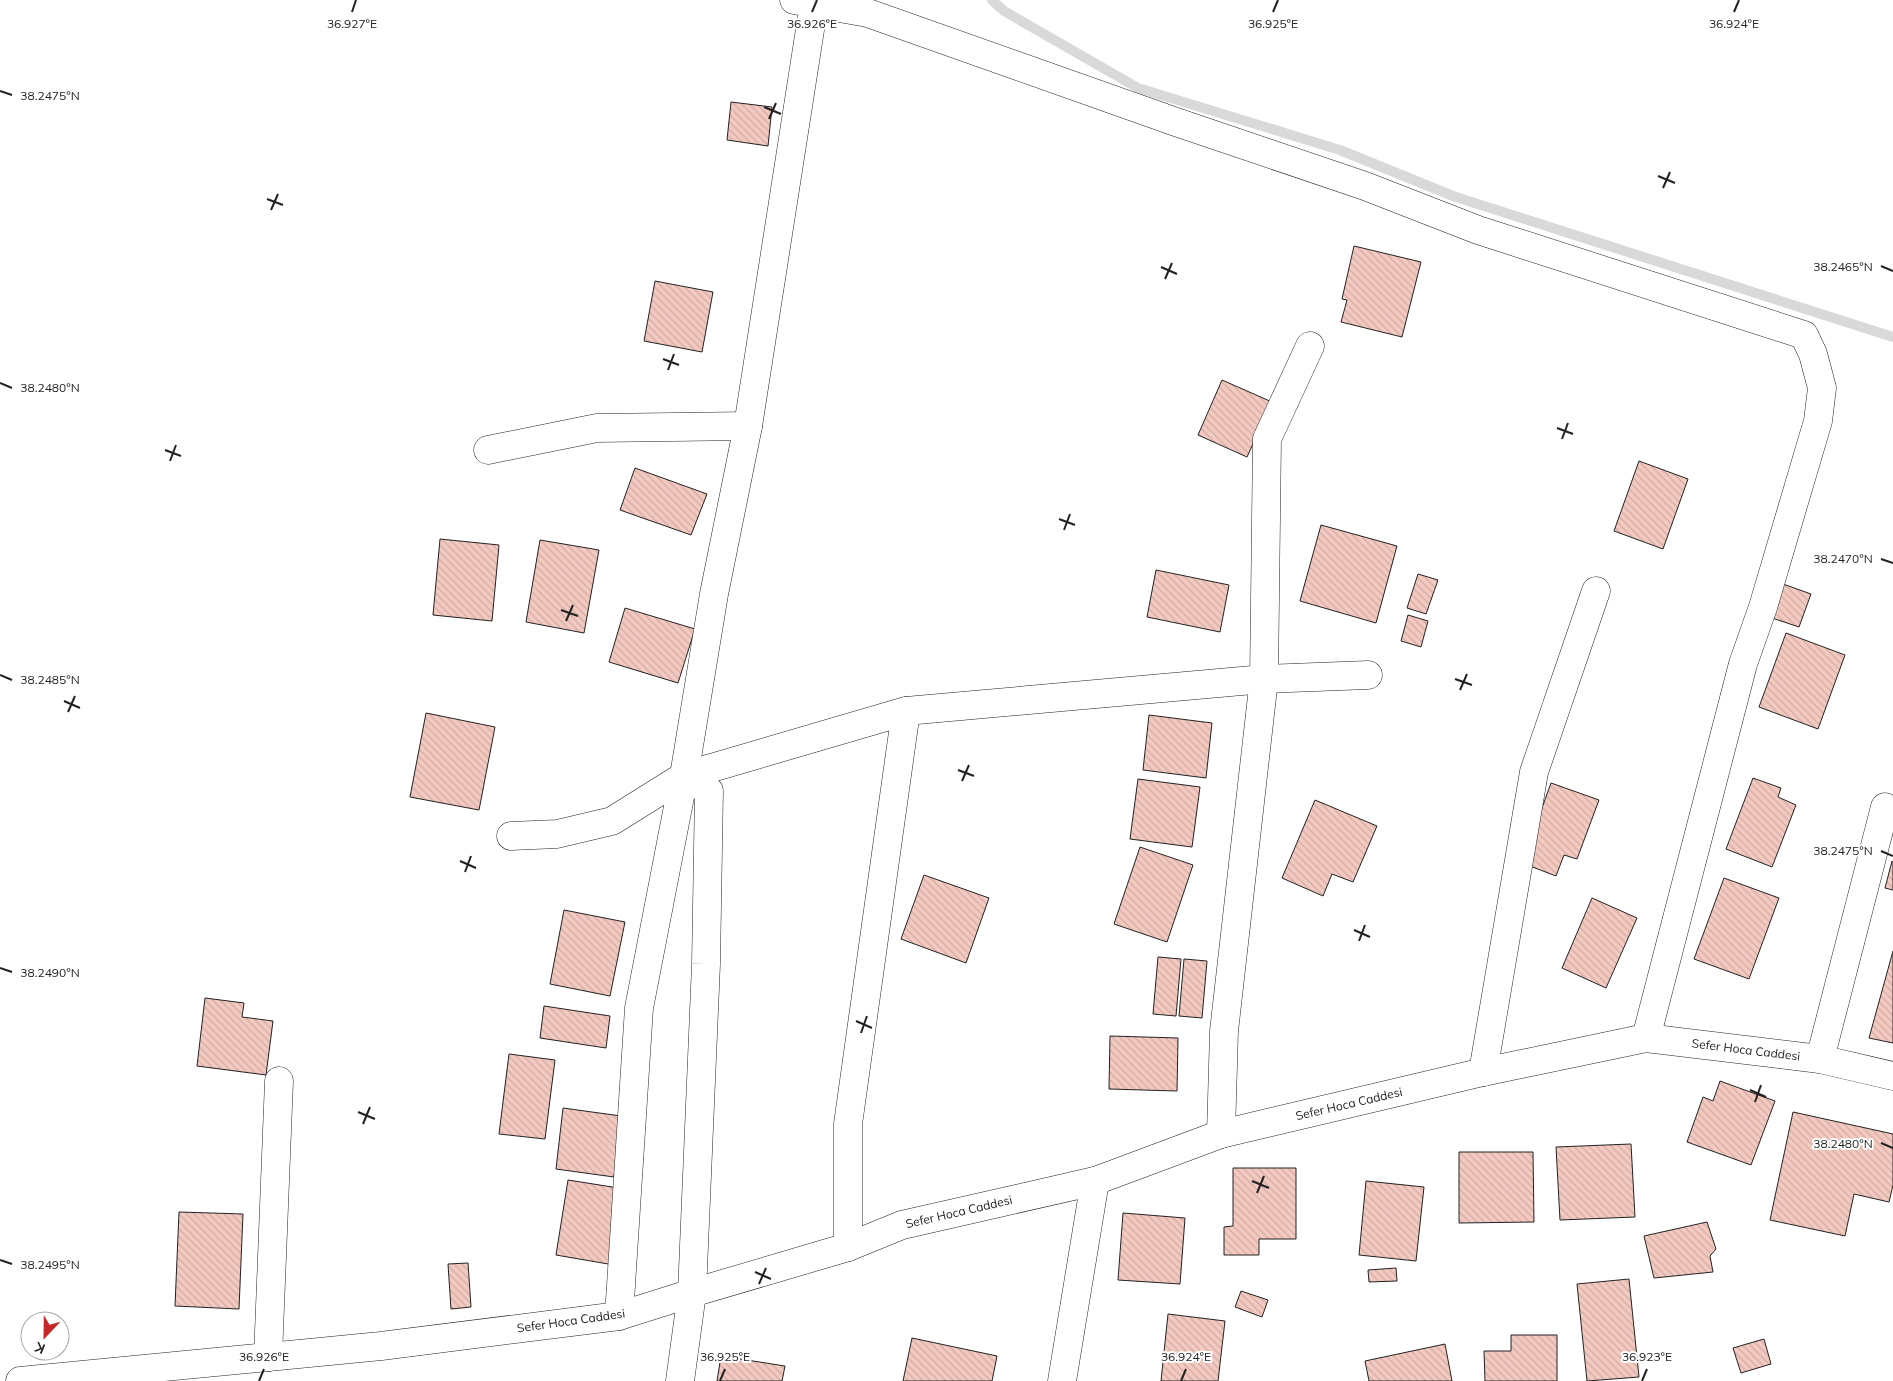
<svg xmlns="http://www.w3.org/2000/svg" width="1893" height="1381" font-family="Mulish,sans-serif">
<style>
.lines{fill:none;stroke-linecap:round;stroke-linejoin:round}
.stream{stroke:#d9d9d9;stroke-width:10}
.building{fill:url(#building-back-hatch);stroke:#222}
.minor-casing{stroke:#222;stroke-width:29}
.minor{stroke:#fff;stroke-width:28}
.ticks{fill:none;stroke:#222;stroke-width:2}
.labels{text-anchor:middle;stroke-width:4;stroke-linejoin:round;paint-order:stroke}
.street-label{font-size:12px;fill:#222;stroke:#fff}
.ticks-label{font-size:12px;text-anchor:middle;fill:#222;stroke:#fff;stroke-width:4;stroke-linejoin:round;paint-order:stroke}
</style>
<defs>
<pattern id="building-back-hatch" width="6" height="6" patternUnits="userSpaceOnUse" patternTransform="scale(1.25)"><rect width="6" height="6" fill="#f3c9c0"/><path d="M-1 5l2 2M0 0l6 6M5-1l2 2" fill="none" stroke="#d0aca5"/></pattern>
</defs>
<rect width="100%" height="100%" fill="#fff"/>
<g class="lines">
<path class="stream" d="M 992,0 L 1004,11 L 1138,88 L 1340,150 L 1453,196 L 1893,337"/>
</g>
<g class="building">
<path d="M 731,102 L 772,107 L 768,146 L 727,140 Z"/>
<path d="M 1354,246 L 1421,262 L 1402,337 L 1341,322 L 1347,300 L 1342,299 Z"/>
<path d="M 655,281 L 713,292 L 702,352 L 644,341 Z"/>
<path d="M 1222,380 L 1272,402 L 1247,457 L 1198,435 Z"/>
<path d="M 1639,461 L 1688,479 L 1663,549 L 1614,531 Z"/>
<path d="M 635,468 L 707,494 L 691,535 L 620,510 Z"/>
<path d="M 1321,525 L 1397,546 L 1376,623 L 1300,601 Z"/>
<path d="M 440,539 L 499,545 L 492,621 L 433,615 Z"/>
<path d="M 540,540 L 599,550 L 584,633 L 526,622 Z"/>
<path d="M 1156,570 L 1229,585 L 1220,632 L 1147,617 Z"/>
<path d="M 1418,574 L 1438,580 L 1426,614 L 1407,608 Z"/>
<path d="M 1783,584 L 1811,594 L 1799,627 L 1772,618 Z"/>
<path d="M 625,608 L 695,629 L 678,683 L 609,662 Z"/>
<path d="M 1408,615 L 1428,621 L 1421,647 L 1401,641 Z"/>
<path d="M 1786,633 L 1845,655 L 1818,729 L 1759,707 Z"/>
<path d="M 426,713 L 495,727 L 479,810 L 410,797 Z"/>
<path d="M 1149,715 L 1212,723 L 1206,778 L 1143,770 Z"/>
<path d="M 1753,778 L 1781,788 L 1778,797 L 1796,805 L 1772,867 L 1726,849 Z"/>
<path d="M 1138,779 L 1200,787 L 1192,847 L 1130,839 Z"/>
<path d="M 1551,783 L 1599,800 L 1577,859 L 1564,855 L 1556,876 L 1522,863 Z"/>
<path d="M 1315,800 L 1377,826 L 1353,882 L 1332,874 L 1323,896 L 1282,878 Z"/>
<path d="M 1140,847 L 1193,865 L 1167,942 L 1114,924 Z"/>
<path d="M 1892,861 L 1893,862 L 1893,890 L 1885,888 Z"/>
<path d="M 924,875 L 989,898 L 966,963 L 901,939 Z"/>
<path d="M 1724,878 L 1779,898 L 1749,979 L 1694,959 Z"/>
<path d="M 1592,898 L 1637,918 L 1606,988 L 1562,968 Z"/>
<path d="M 564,910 L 625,922 L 610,996 L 550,984 Z"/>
<path d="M 1893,951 L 1893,1043 L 1869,1038 Z"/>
<path d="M 1158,957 L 1181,959 L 1176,1016 L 1153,1014 Z"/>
<path d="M 1184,959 L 1207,961 L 1202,1018 L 1179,1016 Z"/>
<path d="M 205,998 L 244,1003 L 242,1017 L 273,1021 L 266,1075 L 197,1066 Z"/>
<path d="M 544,1006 L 610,1016 L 606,1048 L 540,1038 Z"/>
<path d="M 1110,1036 L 1178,1038 L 1177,1091 L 1109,1089 Z"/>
<path d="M 509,1054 L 555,1060 L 545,1139 L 499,1134 Z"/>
<path d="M 1720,1081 L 1775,1101 L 1751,1165 L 1687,1142 L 1703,1097 L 1713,1101 Z"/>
<path d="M 563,1108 L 621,1116 L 614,1177 L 556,1169 Z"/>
<path d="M 1793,1112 L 1893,1134 L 1893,1185 L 1889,1202 L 1854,1194 L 1845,1236 L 1770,1220 Z"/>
<path d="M 1631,1144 L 1635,1217 L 1560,1220 L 1556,1147 Z"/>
<path d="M 1459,1152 L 1533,1152 L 1534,1222 L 1459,1223 Z"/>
<path d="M 1233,1168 L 1296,1168 L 1296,1239 L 1259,1239 L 1259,1255 L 1224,1255 L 1224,1227 L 1233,1226 Z"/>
<path d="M 568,1180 L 625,1189 L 614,1265 L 556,1255 Z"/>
<path d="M 1366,1181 L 1424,1187 L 1416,1261 L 1359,1255 Z"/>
<path d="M 179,1212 L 243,1214 L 239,1309 L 175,1306 Z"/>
<path d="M 1123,1213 L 1185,1218 L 1180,1284 L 1118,1280 Z"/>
<path d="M 1707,1222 L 1716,1249 L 1710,1256 L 1713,1272 L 1654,1278 L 1644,1236 Z"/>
<path d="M 468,1263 L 471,1307 L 451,1309 L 448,1264 Z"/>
<path d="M 1396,1268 L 1397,1281 L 1369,1282 L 1368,1270 Z"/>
<path d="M 1629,1279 L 1639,1377 L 1587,1381 L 1577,1284 Z"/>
<path d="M 1241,1291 L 1268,1300 L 1262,1317 L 1235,1307 Z"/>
<path d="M 1168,1314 L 1225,1321 L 1218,1381 L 1161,1381 Z"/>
<path d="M 1511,1335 L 1557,1335 L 1557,1381 L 1485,1381 L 1484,1351 L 1511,1351 Z"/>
<path d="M 912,1338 L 997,1356 L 992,1381 L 903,1381 Z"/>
<path d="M 1764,1339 L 1771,1364 L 1741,1373 L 1733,1348 Z"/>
<path d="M 1445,1344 L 1452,1381 L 1369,1381 L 1365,1361 Z"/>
<path d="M 721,1356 L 785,1366 L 782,1381 L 717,1381 Z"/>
</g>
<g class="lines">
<g class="minor-casing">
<g id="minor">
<path d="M 794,0 L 868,13 L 1176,122 L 1365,186 L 1478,230 L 1804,335 L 1813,354 L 1822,388 L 1818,421 L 1763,607 L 1743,664 L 1646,1038"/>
<path d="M 748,426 L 814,4"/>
<path d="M 488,450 L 597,428 L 748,426 L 714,594 L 684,776 L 639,1008 L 619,1316"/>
<path d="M 511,836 L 557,834 L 612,821 L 684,776 L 906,711 L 1264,679 L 1368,675"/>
<path d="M 1820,1059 L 1885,807"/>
<path d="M 1483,1072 L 1534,772 L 1596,591"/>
<path d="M 1221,1134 L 1224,1031 L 1264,679 L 1267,439 L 1310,346"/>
<path d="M 848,1247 L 848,1124 L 906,711"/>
<path d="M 268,1357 L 279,1081"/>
<path d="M 20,1381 L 381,1346 L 619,1316 L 692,1293 L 848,1247 L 902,1225 L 1095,1181 L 1221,1134 L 1483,1072 L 1646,1038 L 1820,1059 L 1893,1076"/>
<path d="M 680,1381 L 692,1293 L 706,964 L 709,791 L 684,776"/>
<path d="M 1062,1381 L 1095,1181"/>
</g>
</g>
<use href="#minor" class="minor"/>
</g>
<path class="ticks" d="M 352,12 L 356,0M 812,12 L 817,0M 1273,12 L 1278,0M 1734,12 L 1739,0M 0,91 L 12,95M 764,107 L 781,114M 769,119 L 776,103M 1658,176 L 1675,183M 1663,188 L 1670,172M 267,199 L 283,205M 271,210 L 278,194M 1881,266 L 1893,271M 1161,267 L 1177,274M 1165,279 L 1172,263M 663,359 L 679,365M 668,370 L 674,354M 0,383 L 12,388M 1557,428 L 1573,434M 1562,439 L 1568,423M 165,450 L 181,456M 170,461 L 176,445M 1059,519 L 1075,525M 1064,530 L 1070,514M 1881,559 L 1893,563M 561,610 L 578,616M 566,621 L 573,605M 0,675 L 12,680M 1455,679 L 1472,685M 1460,690 L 1467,674M 64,701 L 80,708M 68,712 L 75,696M 958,770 L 974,776M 962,781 L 969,765M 1881,851 L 1893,856M 460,861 L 476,868M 465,872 L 471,856M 1354,930 L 1370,937M 1359,941 L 1365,925M 0,968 L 12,972M 856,1021 L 872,1028M 861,1033 L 867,1016M 1750,1090 L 1766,1097M 1755,1102 L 1761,1085M 358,1112 L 375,1119M 363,1124 L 370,1107M 1881,1143 L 1893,1148M 1252,1181 L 1269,1188M 1257,1193 L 1264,1176M 0,1260 L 12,1264M 755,1272 L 771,1279M 759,1284 L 766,1268M 259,1381 L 264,1369M 720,1381 L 725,1369M 1181,1381 L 1186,1369M 1642,1381 L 1647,1369"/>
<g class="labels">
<g class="street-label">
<text transform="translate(1746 1050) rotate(7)" y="4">Sefer Hoca Caddesi</text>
<text transform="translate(1349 1104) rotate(-13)" y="4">Sefer Hoca Caddesi</text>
<text transform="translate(959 1212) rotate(-13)" y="4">Sefer Hoca Caddesi</text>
<text transform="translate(571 1321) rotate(-8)" y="4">Sefer Hoca Caddesi</text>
</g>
</g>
<g class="ticks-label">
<text x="352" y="28">36.927°E</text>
<text x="812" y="28">36.926°E</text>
<text x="1273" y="28">36.925°E</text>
<text x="1734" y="28">36.924°E</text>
<text x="50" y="100">38.2475°N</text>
<text x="1843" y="271">38.2465°N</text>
<text x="50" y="392">38.2480°N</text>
<text x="1843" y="563">38.2470°N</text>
<text x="50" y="684">38.2485°N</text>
<text x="1843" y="855">38.2475°N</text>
<text x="50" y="977">38.2490°N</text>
<text x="1843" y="1148">38.2480°N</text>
<text x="50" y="1269">38.2495°N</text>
<text x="264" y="1361">36.926°E</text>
<text x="725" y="1361">36.925°E</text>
<text x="1186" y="1361">36.924°E</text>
<text x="1647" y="1361">36.923°E</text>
</g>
<g transform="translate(45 1336) rotate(202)"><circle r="24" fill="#ffffff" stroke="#a7a7a7"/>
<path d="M0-4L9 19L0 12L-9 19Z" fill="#c62828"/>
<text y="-8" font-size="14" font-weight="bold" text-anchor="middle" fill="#222222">K</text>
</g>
</svg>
